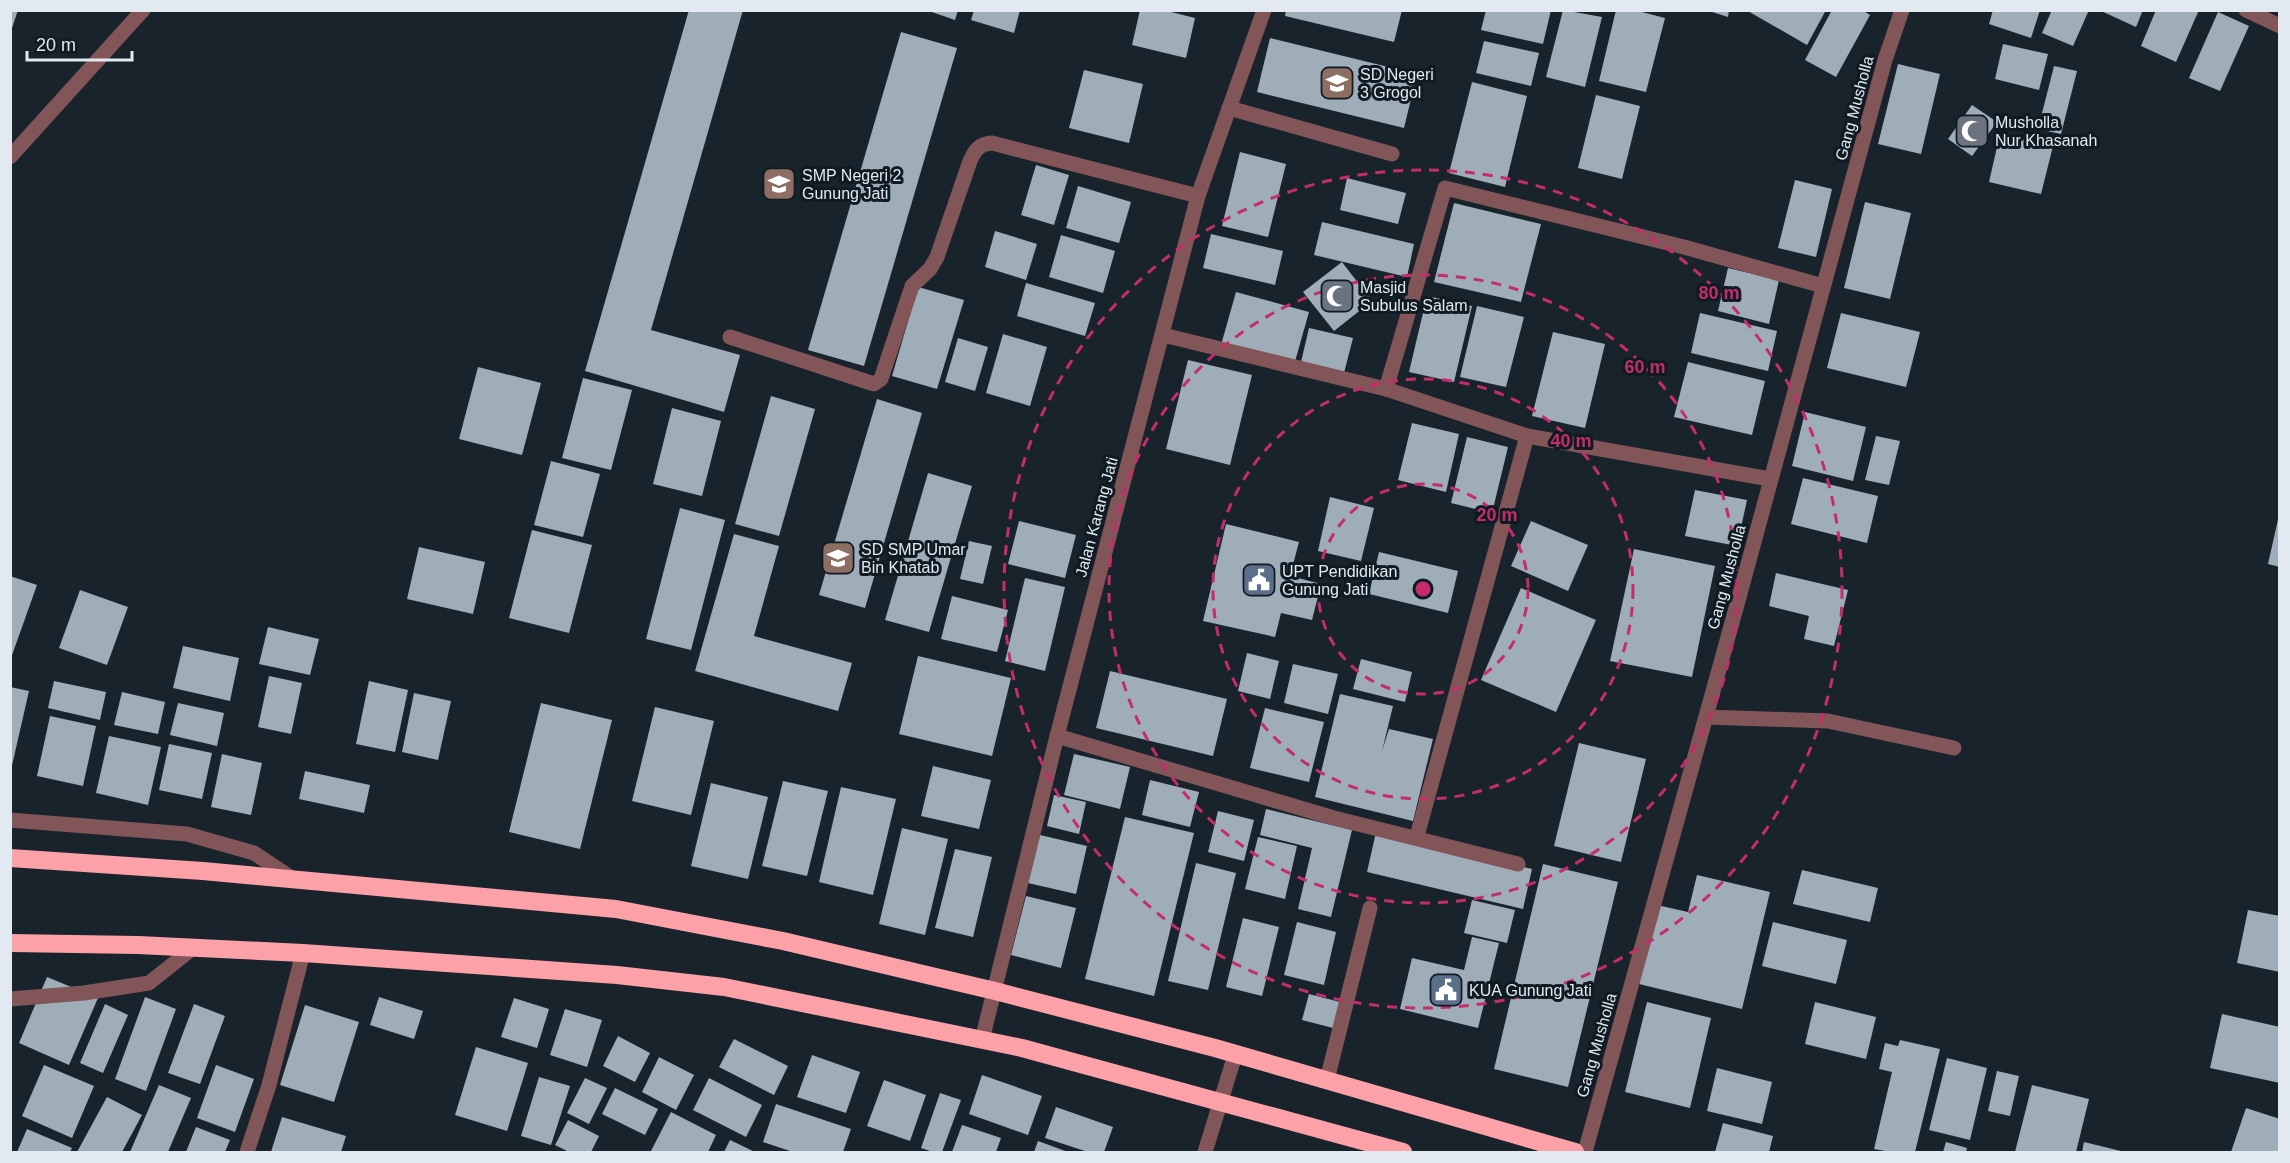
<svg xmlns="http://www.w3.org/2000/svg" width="2290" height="1163" font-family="Helvetica,sans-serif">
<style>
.building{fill:#9fadb9}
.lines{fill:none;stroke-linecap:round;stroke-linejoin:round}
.minor{stroke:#825558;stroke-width:15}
.highway{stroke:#fda1a9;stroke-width:18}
.ring{fill:none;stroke:#c52d6a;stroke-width:3;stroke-dasharray:10 8}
.labels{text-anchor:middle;stroke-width:6;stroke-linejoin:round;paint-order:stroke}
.poi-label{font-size:16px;fill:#e2e9f0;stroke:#0f1a22;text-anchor:start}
.street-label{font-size:16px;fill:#e2e9f0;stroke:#0f1a22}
.centre{fill:#c52d6a;stroke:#0f1a22;stroke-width:3}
.ring-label{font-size:18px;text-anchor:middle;font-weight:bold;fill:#c52d6a;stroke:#0f1a22;stroke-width:6;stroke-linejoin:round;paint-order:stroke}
</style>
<rect width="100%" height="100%" fill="#18232c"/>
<g class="building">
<path d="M 10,10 L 18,10 L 11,31 L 10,31 Z"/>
<path d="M 689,10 L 743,10 L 651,330 L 740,355 L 724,412 L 585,371 Z"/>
<path d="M 926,10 L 958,10 L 955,20 Z"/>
<path d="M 974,10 L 1020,10 L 1014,33 L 971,20 Z"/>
<path d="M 1140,10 L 1163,10 L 1195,18 L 1186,58 L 1132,45 Z"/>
<path d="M 1286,10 L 1402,10 L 1394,42 L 1285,16 Z"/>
<path d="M 1486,10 L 1551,10 L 1543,44 L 1481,30 Z"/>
<path d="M 1563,10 L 1602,17 L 1585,87 L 1546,77 Z"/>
<path d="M 1616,10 L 1634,10 L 1665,18 L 1646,92 L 1599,81 Z"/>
<path d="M 1706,10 L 1729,10 L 1728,17 Z"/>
<path d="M 1746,10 L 1826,10 L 1807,45 Z"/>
<path d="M 1832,10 L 1862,10 L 1870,15 L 1836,77 L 1805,60 Z"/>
<path d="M 1993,10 L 2040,10 L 2031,38 L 1989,24 Z"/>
<path d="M 2052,10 L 2089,10 L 2073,46 L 2042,33 Z"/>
<path d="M 2099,10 L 2143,10 L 2136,27 Z"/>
<path d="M 2156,10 L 2199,10 L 2176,62 L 2141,46 Z"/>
<path d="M 2218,12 L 2249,26 L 2220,91 L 2189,78 Z"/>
<path d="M 901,32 L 957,48 L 864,366 L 808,350 Z"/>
<path d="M 1270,38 L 1417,74 L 1404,128 L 1257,92 Z"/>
<path d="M 1484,41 L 1539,53 L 1531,86 L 1476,73 Z"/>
<path d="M 2003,44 L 2048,54 L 2039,90 L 1995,79 Z"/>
<path d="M 1898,64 L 1940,74 L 1921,154 L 1878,144 Z"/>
<path d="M 2054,66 L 2077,71 L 2061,134 L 2038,129 Z"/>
<path d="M 1084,70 L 1143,84 L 1129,143 L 1069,128 Z"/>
<path d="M 1472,82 L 1527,96 L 1505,187 L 1449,173 Z"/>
<path d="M 1596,95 L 1640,106 L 1622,179 L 1578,168 Z"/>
<path d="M 1972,105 L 1997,122 L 1972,156 L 1948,139 Z"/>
<path d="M 2000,134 L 2053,146 L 2041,194 L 1989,182 Z"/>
<path d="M 1240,152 L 1286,164 L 1268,237 L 1222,226 Z"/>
<path d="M 1036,165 L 1069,175 L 1054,225 L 1021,215 Z"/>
<path d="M 1347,178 L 1406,193 L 1398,224 L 1340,210 Z"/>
<path d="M 1795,180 L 1832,189 L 1816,257 L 1778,248 Z"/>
<path d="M 1078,186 L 1131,202 L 1119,243 L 1066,228 Z"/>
<path d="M 1865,202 L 1911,213 L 1890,299 L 1844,288 Z"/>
<path d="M 1454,203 L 1541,224 L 1521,302 L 1434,282 Z"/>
<path d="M 1322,222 L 1414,244 L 1407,277 L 1314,255 Z"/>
<path d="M 995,231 L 1037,244 L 1026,280 L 985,267 Z"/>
<path d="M 1211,234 L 1283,251 L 1275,285 L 1203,268 Z"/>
<path d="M 1061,235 L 1115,251 L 1103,293 L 1049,277 Z"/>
<path d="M 1342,262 L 1372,301 L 1334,331 L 1303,292 Z"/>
<path d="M 1728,268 L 1779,280 L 1769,324 L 1718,311 Z"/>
<path d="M 1026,283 L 1095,303 L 1085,336 L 1017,316 Z"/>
<path d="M 918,287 L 964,300 L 937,389 L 892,376 Z"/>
<path d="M 1236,292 L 1309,312 L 1294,365 L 1221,345 Z"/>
<path d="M 1427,296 L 1472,306 L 1454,382 L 1409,372 Z"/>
<path d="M 1477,306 L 1524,317 L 1506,387 L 1460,377 Z"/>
<path d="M 1700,313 L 1777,331 L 1768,371 L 1691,353 Z"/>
<path d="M 1841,313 L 1920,332 L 1906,387 L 1827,368 Z"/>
<path d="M 1309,328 L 1353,338 L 1344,373 L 1301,362 Z"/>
<path d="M 1553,332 L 1605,344 L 1585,428 L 1532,416 Z"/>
<path d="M 1003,334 L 1047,347 L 1030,406 L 986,393 Z"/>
<path d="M 958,338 L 988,347 L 975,391 L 945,382 Z"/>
<path d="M 1188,360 L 1252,375 L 1230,465 L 1166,449 Z"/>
<path d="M 1688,362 L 1765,381 L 1752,435 L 1674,417 Z"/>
<path d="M 478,367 L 541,383 L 522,455 L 459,439 Z"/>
<path d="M 583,378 L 632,390 L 611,470 L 562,458 Z"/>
<path d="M 771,396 L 815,409 L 779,536 L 735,524 Z"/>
<path d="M 877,399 L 922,413 L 865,608 L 819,595 Z"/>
<path d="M 672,408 L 721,421 L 702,496 L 653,484 Z"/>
<path d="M 1805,412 L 1866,427 L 1853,481 L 1792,466 Z"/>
<path d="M 1412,423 L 1459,434 L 1446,492 L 1398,480 Z"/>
<path d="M 1876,436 L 1900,441 L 1889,485 L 1865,480 Z"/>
<path d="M 1467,437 L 1508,447 L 1492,513 L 1451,503 Z"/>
<path d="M 551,461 L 600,474 L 583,537 L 534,525 Z"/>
<path d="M 928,473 L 972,486 L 929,632 L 885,620 Z"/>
<path d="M 1803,478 L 1878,496 L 1867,543 L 1791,524 Z"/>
<path d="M 1695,490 L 1747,500 L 1737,546 L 1685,536 Z"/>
<path d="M 1330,497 L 1374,508 L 1361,561 L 1318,551 Z"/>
<path d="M 680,508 L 725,520 L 691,650 L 646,639 Z"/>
<path d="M 2279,515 L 2280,515 L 2280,567 L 2268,564 Z"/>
<path d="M 1019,521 L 1076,535 L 1065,578 L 1008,564 Z"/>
<path d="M 1531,521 L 1588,545 L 1568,591 L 1511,566 Z"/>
<path d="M 1226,524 L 1299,542 L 1290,576 L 1321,584 L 1312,620 L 1281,613 L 1275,637 L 1203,621 Z"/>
<path d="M 532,530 L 592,545 L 569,633 L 509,618 Z"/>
<path d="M 734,534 L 779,546 L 754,636 L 852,663 L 838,711 L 695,671 Z"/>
<path d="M 969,541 L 992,546 L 983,584 L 960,579 Z"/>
<path d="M 419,547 L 485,562 L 473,614 L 407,599 Z"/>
<path d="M 1634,549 L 1715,566 L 1692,677 L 1610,661 Z"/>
<path d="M 1379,552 L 1458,571 L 1448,613 L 1369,594 Z"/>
<path d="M 1776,573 L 1848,590 L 1834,646 L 1804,639 L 1809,616 L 1769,606 Z"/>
<path d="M 10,576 L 37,585 L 11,658 L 10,658 Z"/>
<path d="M 1025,578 L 1065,587 L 1045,671 L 1005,661 Z"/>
<path d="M 1521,588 L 1596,620 L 1556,712 L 1481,680 Z"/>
<path d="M 80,590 L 128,607 L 107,665 L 59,648 Z"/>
<path d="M 952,596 L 1008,610 L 997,652 L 941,639 Z"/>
<path d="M 268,627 L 319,639 L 310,675 L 259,664 Z"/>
<path d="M 183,646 L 239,658 L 230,701 L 173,688 Z"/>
<path d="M 1247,653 L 1279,661 L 1270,699 L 1238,691 Z"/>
<path d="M 918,656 L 1011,678 L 992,756 L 899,734 Z"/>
<path d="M 1361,659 L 1412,672 L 1405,702 L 1353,689 Z"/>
<path d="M 1293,664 L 1338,674 L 1328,714 L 1284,703 Z"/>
<path d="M 1110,671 L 1227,699 L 1213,756 L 1096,728 Z"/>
<path d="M 269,676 L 302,683 L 291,734 L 258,727 Z"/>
<path d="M 54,681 L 106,692 L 100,720 L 48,708 Z"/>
<path d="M 369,681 L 408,690 L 395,752 L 356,744 Z"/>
<path d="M 10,687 L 29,691 L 11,770 L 10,770 Z"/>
<path d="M 122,692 L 165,702 L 158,734 L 114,725 Z"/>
<path d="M 414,693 L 451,701 L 438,760 L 402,752 Z"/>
<path d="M 1340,694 L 1393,706 L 1382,751 L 1389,729 L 1433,739 L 1413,821 L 1315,797 Z"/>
<path d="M 178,703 L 224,713 L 217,746 L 170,735 Z"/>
<path d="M 541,703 L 612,720 L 580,849 L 509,832 Z"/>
<path d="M 655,707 L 714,721 L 691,815 L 632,801 Z"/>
<path d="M 1265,708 L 1324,722 L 1309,782 L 1250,768 Z"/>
<path d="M 50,716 L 96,726 L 83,786 L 37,776 Z"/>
<path d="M 109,736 L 161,747 L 148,805 L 96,793 Z"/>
<path d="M 1579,743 L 1646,759 L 1621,862 L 1554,846 Z"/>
<path d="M 169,744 L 212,753 L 202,799 L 159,790 Z"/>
<path d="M 222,754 L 262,763 L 251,815 L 211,807 Z"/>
<path d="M 1074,754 L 1130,767 L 1120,809 L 1064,795 Z"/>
<path d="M 933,766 L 991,780 L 979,829 L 921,816 Z"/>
<path d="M 305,771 L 370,785 L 364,813 L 299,799 Z"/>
<path d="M 1150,780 L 1199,792 L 1190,827 L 1142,815 Z"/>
<path d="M 783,781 L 828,791 L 807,876 L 762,866 Z"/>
<path d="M 711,783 L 768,797 L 748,879 L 691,866 Z"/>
<path d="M 841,787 L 896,799 L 873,895 L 819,882 Z"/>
<path d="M 1054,795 L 1086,802 L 1079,834 L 1047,826 Z"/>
<path d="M 1266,809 L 1352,830 L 1331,917 L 1298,909 L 1312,848 L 1260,835 Z"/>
<path d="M 1218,811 L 1254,820 L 1244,861 L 1208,852 Z"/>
<path d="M 1125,817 L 1194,833 L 1154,996 L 1085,979 Z"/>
<path d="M 902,828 L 948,839 L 925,935 L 879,924 Z"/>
<path d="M 1376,832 L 1532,869 L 1523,909 L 1367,872 Z"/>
<path d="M 1040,835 L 1087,846 L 1076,894 L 1028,883 Z"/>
<path d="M 1258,837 L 1297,846 L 1285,899 L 1245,889 Z"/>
<path d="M 955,849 L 992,857 L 973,937 L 935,928 Z"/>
<path d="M 1196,863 L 1236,873 L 1208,990 L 1168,981 Z"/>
<path d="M 1543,864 L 1618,882 L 1568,1087 L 1494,1069 Z"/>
<path d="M 1802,870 L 1878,888 L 1870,922 L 1793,904 Z"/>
<path d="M 1697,875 L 1770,892 L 1742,1009 L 1639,984 L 1657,905 L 1688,912 Z"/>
<path d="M 1026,896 L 1076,908 L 1061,968 L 1011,955 Z"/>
<path d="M 1472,900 L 1515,910 L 1507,943 L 1464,933 Z"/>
<path d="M 2248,910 L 2280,916 L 2280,972 L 2237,963 Z"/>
<path d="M 1243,918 L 1279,927 L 1262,996 L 1226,987 Z"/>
<path d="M 1297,922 L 1336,932 L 1324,985 L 1284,975 Z"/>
<path d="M 1773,922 L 1847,940 L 1836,984 L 1762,966 Z"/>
<path d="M 1472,937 L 1499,943 L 1478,1028 L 1400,1009 L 1412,958 L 1464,970 Z"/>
<path d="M 47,977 L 98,998 L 69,1065 L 19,1043 Z"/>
<path d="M 1309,994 L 1340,1002 L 1333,1028 L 1302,1020 Z"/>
<path d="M 145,997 L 176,1009 L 146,1091 L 115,1079 Z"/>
<path d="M 379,997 L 423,1011 L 414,1039 L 370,1025 Z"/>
<path d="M 514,998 L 549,1009 L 537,1048 L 501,1037 Z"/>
<path d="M 1647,1002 L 1711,1018 L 1690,1108 L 1625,1092 Z"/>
<path d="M 1815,1002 L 1876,1017 L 1866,1059 L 1805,1044 Z"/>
<path d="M 105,1004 L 128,1015 L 103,1073 L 80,1063 Z"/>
<path d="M 194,1004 L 225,1016 L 200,1084 L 168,1073 Z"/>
<path d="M 305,1005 L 359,1022 L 334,1102 L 280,1085 Z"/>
<path d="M 565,1009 L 602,1020 L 587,1067 L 550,1055 Z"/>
<path d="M 2222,1014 L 2280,1027 L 2280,1083 L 2210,1068 Z"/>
<path d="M 618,1036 L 650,1053 L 635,1082 L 603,1066 Z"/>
<path d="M 734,1039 L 788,1066 L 774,1095 L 719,1067 Z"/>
<path d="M 1900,1040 L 1940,1049 L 1915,1152 L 1891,1152 L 1874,1149 L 1892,1072 L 1879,1069 L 1885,1043 L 1898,1046 Z"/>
<path d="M 476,1047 L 528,1063 L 507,1131 L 455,1115 Z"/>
<path d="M 812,1055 L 860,1072 L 846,1113 L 797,1097 Z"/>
<path d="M 659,1057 L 694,1075 L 676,1110 L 642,1092 Z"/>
<path d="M 1947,1058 L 1987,1068 L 1970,1140 L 1929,1130 Z"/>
<path d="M 44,1065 L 94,1086 L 72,1138 L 22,1116 Z"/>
<path d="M 216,1065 L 254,1079 L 235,1132 L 197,1118 Z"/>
<path d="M 1717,1068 L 1772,1082 L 1762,1124 L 1707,1111 Z"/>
<path d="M 1997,1071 L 2019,1076 L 2010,1116 L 1988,1111 Z"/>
<path d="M 982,1075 L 1042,1096 L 1028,1135 L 969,1114 Z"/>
<path d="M 539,1077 L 570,1086 L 551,1145 L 521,1136 Z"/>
<path d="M 585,1078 L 607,1088 L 589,1124 L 567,1113 Z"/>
<path d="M 709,1078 L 762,1105 L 746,1137 L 693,1110 Z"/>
<path d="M 884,1080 L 926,1095 L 910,1141 L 867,1126 Z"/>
<path d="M 159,1085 L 191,1098 L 168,1152 L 130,1152 Z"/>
<path d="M 2032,1085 L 2089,1099 L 2076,1152 L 2015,1152 Z"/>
<path d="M 615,1088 L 658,1109 L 645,1135 L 602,1114 Z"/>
<path d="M 940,1093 L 961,1100 L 942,1152 L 933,1152 L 921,1148 Z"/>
<path d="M 107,1097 L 142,1115 L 122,1152 L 77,1152 Z"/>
<path d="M 776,1104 L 851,1129 L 843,1152 L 793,1152 L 763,1142 Z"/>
<path d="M 1056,1107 L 1113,1127 L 1104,1152 L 1088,1152 L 1045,1138 Z"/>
<path d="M 2246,1108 L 2280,1119 L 2280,1152 L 2231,1152 Z"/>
<path d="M 671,1112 L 716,1135 L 708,1152 L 651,1151 Z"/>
<path d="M 282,1117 L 346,1136 L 341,1152 L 271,1152 Z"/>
<path d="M 568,1120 L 599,1136 L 591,1152 L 569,1152 L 555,1145 Z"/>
<path d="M 1723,1123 L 1773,1136 L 1769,1152 L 1715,1152 Z"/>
<path d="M 962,1125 L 1001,1138 L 996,1152 L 952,1152 Z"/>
<path d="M 196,1127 L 230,1140 L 225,1152 L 186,1152 Z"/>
<path d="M 27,1129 L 72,1148 L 70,1152 L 17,1152 Z"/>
<path d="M 730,1140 L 755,1152 L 724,1152 Z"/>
<path d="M 1038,1141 L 1068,1152 L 1034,1152 Z"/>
<path d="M 1946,1142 L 1967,1148 L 1966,1152 L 1943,1152 Z"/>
<path d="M 2084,1142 L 2125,1152 L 2082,1152 Z"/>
</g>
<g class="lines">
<g class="minor">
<path d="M 2246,10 L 2280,26"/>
<path d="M 1229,108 L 1392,154"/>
<path d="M 10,157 L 143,10"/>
<path d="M 1163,335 L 1386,389 L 1527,436 L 1770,479"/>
<path d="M 730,337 L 868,382 L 874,384 L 881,379 L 912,286 L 930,269 L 937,257 L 970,161 C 975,150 979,144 992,143 L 1198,196"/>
<path d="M 1386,389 L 1445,188 L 1684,247 L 1823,286"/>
<path d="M 1706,717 L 1828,721 L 1954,748"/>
<path d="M 1057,736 L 1334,818 L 1518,864"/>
<path d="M 10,820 L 187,834 L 254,853 L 293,879"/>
<path d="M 1417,836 L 1527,436"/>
<path d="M 10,999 L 84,993 L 149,983 L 193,948"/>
<path d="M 982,1040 L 1057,736 L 1198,196 L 1264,10"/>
<path d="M 1327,1080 L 1370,908"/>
<path d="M 247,1152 L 269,1085 L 303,953"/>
<path d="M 1205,1152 L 1235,1055"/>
<path d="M 1585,1152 L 1738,601 L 1885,60 L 1902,10"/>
</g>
<g class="highway">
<path d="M 10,858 L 203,871 L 616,909 L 783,941 L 995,991 L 1215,1048 L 1575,1152"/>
<path d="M 10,943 L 138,945 L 303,953 L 617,975 L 724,987 L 1022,1048 L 1403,1152"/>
</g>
</g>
<g class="ring">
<circle cx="1423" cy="589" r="105"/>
<circle cx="1423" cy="589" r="210"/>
<circle cx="1423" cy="589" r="314"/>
<circle cx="1423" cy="589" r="419"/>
</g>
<defs>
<g id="school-square" transform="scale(1.725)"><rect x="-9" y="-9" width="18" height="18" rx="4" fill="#8d6e63" stroke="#0f1a22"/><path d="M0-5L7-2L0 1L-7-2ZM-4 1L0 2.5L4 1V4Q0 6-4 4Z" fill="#fff"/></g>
<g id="mosque-square" transform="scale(1.725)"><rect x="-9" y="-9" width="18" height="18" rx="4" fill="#6b7280" stroke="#0f1a22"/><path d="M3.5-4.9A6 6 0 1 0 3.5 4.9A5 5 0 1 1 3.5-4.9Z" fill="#fff"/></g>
<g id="civic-square" transform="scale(1.725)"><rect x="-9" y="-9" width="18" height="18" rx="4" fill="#5c6f8a" stroke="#0f1a22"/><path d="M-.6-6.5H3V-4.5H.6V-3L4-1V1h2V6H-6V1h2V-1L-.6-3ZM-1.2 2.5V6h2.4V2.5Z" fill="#fff"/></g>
</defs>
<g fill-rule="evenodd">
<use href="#school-square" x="1337" y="83"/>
<use href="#mosque-square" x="1972" y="131"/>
<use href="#school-square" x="779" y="184"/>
<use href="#mosque-square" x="1337" y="296"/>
<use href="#school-square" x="838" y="558"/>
<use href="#civic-square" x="1259" y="580"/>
<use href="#civic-square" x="1446" y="990"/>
</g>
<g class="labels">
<g class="poi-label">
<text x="1360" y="80">SD Negeri<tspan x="1360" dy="18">3 Grogol</tspan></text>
<text x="1995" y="128">Musholla<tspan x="1995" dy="18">Nur Khasanah</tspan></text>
<text x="802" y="181">SMP Negeri 2<tspan x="802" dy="18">Gunung Jati</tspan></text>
<text x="1360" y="293">Masjid<tspan x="1360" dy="18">Subulus Salam</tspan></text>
<text x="861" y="555">SD SMP Umar<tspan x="861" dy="18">Bin Khatab</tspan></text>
<text x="1282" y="577">UPT Pendidikan<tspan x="1282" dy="18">Gunung Jati</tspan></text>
<text x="1469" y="996">KUA Gunung Jati</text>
</g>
<g class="street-label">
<text transform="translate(1854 108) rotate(-75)" y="6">Gang Musholla</text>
<text transform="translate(1096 517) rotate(-75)" y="6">Jalan Karang Jati</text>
<text transform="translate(1726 577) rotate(-75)" y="6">Gang Musholla</text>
<text transform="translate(1596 1045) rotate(-74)" y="6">Gang Musholla</text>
</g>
</g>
<circle cx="1423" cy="589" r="9" class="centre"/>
<g class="ring-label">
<text x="1719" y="299">80 m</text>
<text x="1645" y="373">60 m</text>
<text x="1571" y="447">40 m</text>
<text x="1497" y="521">20 m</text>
</g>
<rect width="2290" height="1163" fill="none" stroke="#e2e9f0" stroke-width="24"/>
<path d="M27 51v9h105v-9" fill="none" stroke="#e2e9f0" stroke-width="3"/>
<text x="36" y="51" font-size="18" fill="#e2e9f0" stroke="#0f1a22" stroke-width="4.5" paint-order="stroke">20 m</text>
</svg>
